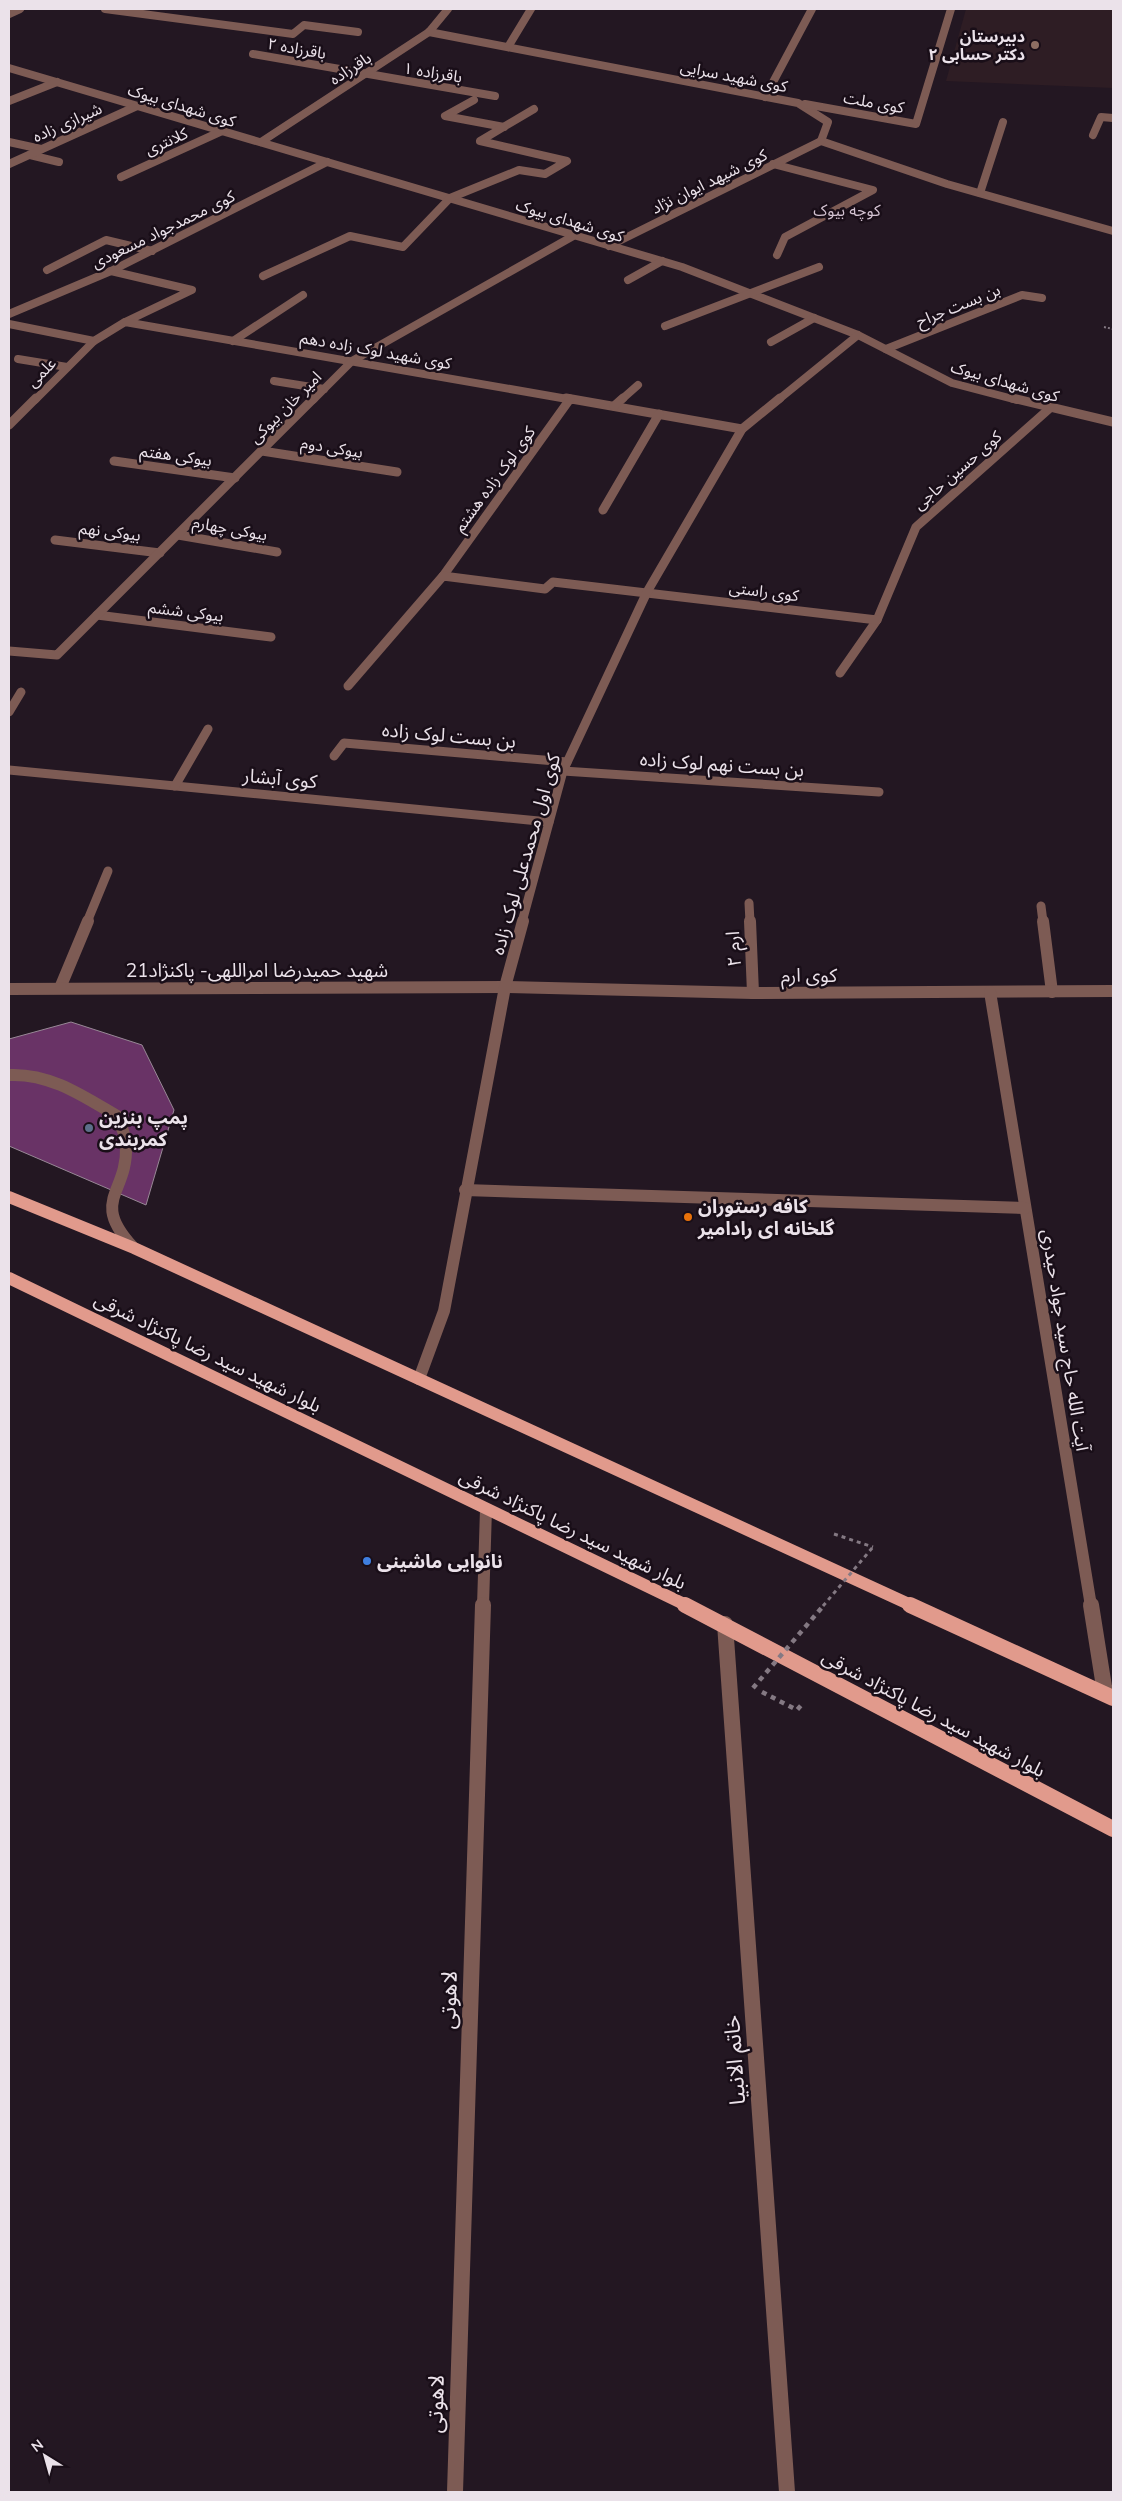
<svg xmlns="http://www.w3.org/2000/svg" width="1122" height="2501" font-family="Mulish,'Noto Sans Arabic',sans-serif">
<style>
.education{fill:#2e1d24}
.building{fill:#693366;stroke:#988896}
.lines{fill:none;stroke-linecap:round;stroke-linejoin:round}
.path-far2{stroke:#847983;stroke-width:2;stroke-dasharray:2 2;stroke-linecap:butt}
.path-far1{stroke:#847983;stroke-width:3;stroke-dasharray:4 4;stroke-linecap:butt}
.path{stroke:#847983;stroke-width:4.5;stroke-dasharray:5 5;stroke-linecap:butt}
.minor-far3{stroke:#7d5b54;stroke-width:8}
.minor-far2{stroke:#7d5b54;stroke-width:9}
.minor-far1{stroke:#7d5b54;stroke-width:12}
.minor{stroke:#7d5b54;stroke-width:16}
.major-far1{stroke:#e19a8c;stroke-width:12}
.major{stroke:#e19a8c;stroke-width:16}
.path-bridge-far1{stroke:#847983;stroke-width:3;stroke-dasharray:4 4;stroke-linecap:butt}
.path-bridge{stroke:#847983;stroke-width:4.5;stroke-dasharray:5 5;stroke-linecap:butt}
.education-dot{fill:#8d6e63;stroke:#190e18;stroke-width:2}
.service-dot{fill:#5c6f8a;stroke:#190e18;stroke-width:2}
.food-dot{fill:#e8710a;stroke:#190e18;stroke-width:2}
.shop-dot{fill:#3f7fe0;stroke:#190e18;stroke-width:2}
.labels{text-anchor:middle;stroke-width:5;stroke-linejoin:round;paint-order:stroke}
.far-poi-label{font-size:16px;font-weight:bold;fill:#ebe2ea;stroke:#190e18;text-anchor:end}
.far-street-label{font-size:16px;fill:#ebe2ea;stroke:#190e18}
.far-neighbourhood-label{font-size:16px;fill:#d3c2d1;stroke:#190e18}
.street-label{font-size:19px;fill:#ebe2ea;stroke:#190e18}
.poi-label{font-size:19px;font-weight:bold;fill:#ebe2ea;stroke:#190e18;text-anchor:start}
.near-street-label{font-size:22px;fill:#ebe2ea;stroke:#190e18}
</style>
<rect width="100%" height="100%" fill="#231722"/>
<path class="education" d="M 966,9 L 1113,9 L 1113,88 L 946,81 Z"/>
<path class="building" d="M 71,1022 L 142,1045 L 174,1110 L 146,1205 L 9,1146 L 9,1039 Z"/>
<g class="lines">
<path class="path-far2" d="M 1104,327 L 1113,329"/>
<path class="path-far1" d="M 834,1534 L 873,1547"/>
<path class="path" d="M 762,1692 L 797,1710 L 804,1702"/>
<g class="minor-far3">
<path d="M 105,9 L 293,34 L 304,25 L 358,32"/>
<path d="M 9,14 L 20,9"/>
<path d="M 429,32 L 798,103 L 828,122 L 821,141 L 947,184 L 1113,231"/>
<path d="M 508,47 L 531,9"/>
<path d="M 253,54 L 495,96"/>
<path d="M 9,68 L 682,267 L 858,335 L 952,383 L 1017,400"/>
<path d="M 765,97 L 812,9"/>
<path d="M 474,100 L 445,116 L 504,127"/>
<path d="M 9,101 L 57,82"/>
<path d="M 805,104 L 916,124 L 951,9"/>
<path d="M 1093,135 L 1101,117 L 1113,118"/>
<path d="M 9,142 L 41,149"/>
<path d="M 261,142 L 429,32 L 448,9"/>
<path d="M 30,155 L 59,162"/>
<path d="M 9,164 L 137,106"/>
<path d="M 773,164 L 873,190 L 785,237 L 777,255"/>
<path d="M 121,177 L 222,131"/>
<path d="M 980,193 L 1003,122"/>
<path d="M 609,246 L 821,141"/>
<path d="M 47,270 L 106,240 L 152,251"/>
<path d="M 111,271 L 192,290 L 125,322"/>
<path d="M 263,276 L 350,236 L 403,247 L 450,198 L 519,170 L 545,174 L 567,161 L 480,141 L 534,109"/>
<path d="M 628,280 L 662,261"/>
<path d="M 9,314 L 111,271 L 327,162"/>
<path d="M 9,324 L 94,341 L 125,322 L 573,400"/>
<path d="M 665,326 L 819,267"/>
<path d="M 233,341 L 303,295"/>
<path d="M 771,342 L 814,318"/>
<path d="M 886,349 L 1022,295 L 1042,298"/>
<path d="M 18,359 L 67,367"/>
<path d="M 274,381 L 324,389"/>
<path d="M 35,400 L 94,341"/>
<path d="M 313,400 L 352,361 L 575,235"/>
<path d="M 621,400 L 638,385"/>
<path d="M 778,400 L 858,335"/>
</g>
<g class="minor-far2">
<path d="M 566,398 L 742,429"/>
<path d="M 1012,398 L 1113,422"/>
<path d="M 614,406 L 623,398"/>
<path d="M 9,425 L 36,398"/>
<path d="M 262,451 L 397,472"/>
<path d="M 114,461 L 235,478"/>
<path d="M 603,510 L 659,414"/>
<path d="M 178,535 L 277,552"/>
<path d="M 55,540 L 160,553"/>
<path d="M 443,576 L 570,399"/>
<path d="M 97,615 L 271,637"/>
<path d="M 9,651 L 57,655 L 314,398"/>
<path d="M 840,673 L 877,620 L 916,527 L 1050,408"/>
<path d="M 348,686 L 443,576 L 545,589 L 553,582 L 877,620"/>
<path d="M 9,712 L 21,692"/>
<path d="M 334,756 L 344,743 L 567,762"/>
<path d="M 9,770 L 549,822"/>
<path d="M 563,771 L 879,792"/>
<path d="M 175,786 L 208,729"/>
<path d="M 749,903 L 750,922"/>
<path d="M 1041,906 L 1043,922"/>
<path d="M 87,922 L 108,871"/>
<path d="M 522,922 L 563,771 L 647,592 L 742,429 L 780,398"/>
</g>
<g class="minor-far1">
<path d="M 750,921 L 753,993"/>
<path d="M 1043,921 L 1052,992"/>
<path d="M 60,988 L 88,921"/>
<path d="M 9,989 L 505,987 L 753,993 L 1113,991"/>
<path d="M 990,992 L 1091,1606"/>
<path d="M 9,1075 C 50,1073 83,1096 117,1116 C 121,1125 126,1135 126,1146 C 128,1193 90,1200 132,1246"/>
<path d="M 465,1190 L 1025,1208"/>
<path d="M 419,1379 L 444,1311 L 505,987 L 523,921"/>
<path d="M 483,1606 L 486,1509"/>
</g>
<g class="minor">
<path d="M 1091,1605 L 1105,1693 L 1113,1693"/>
<path d="M 725,1624 L 787,2492"/>
<path d="M 455,2492 L 483,1605"/>
</g>
<g class="major-far1">
<path d="M 9,1197 L 134,1248 L 913,1606"/>
<path d="M 9,1278 L 688,1606"/>
</g>
<g class="major">
<path d="M 685,1605 L 1113,1829"/>
<path d="M 910,1605 L 1113,1698"/>
</g>
<path class="path-bridge-far1" d="M 823,1606 L 873,1547"/>
<path class="path-bridge" d="M 753,1688 L 824,1605"/>
</g>
<circle class="education-dot" cx="1035" cy="45" r="5"/>
<circle class="service-dot" cx="89" cy="1128" r="5"/>
<circle class="food-dot" cx="688" cy="1217" r="5"/>
<circle class="shop-dot" cx="367" cy="1561" r="5"/>
<g class="labels">
<g class="far-poi-label">
<text x="1025" y="42">دبیرستان<tspan x="1025" dy="18">دکتر حسابی ۲</tspan></text>
</g>
<g class="far-street-label">
<text transform="translate(297 48) rotate(10)" y="6">باقرزاده ۲</text>
<text transform="translate(350 68) rotate(-33)" y="6">باقرزاده</text>
<text transform="translate(433 72) rotate(9)" y="6">باقرزاده ۱</text>
<text transform="translate(734 76) rotate(11)" y="6">کوی شهید سرایی</text>
<text transform="translate(874 102) rotate(10)" y="6">کوی ملت</text>
<text transform="translate(182 105) rotate(17)" y="6">کوی شهدای بیوک</text>
<text transform="translate(67 122) rotate(-24)" y="6">شیرازی زاده</text>
<text transform="translate(166 141) rotate(-24)" y="6">کلانتری</text>
<text transform="translate(709 181) rotate(-26)" y="6">کوی شیهد ایوان نژاد</text>
<text transform="translate(570 220) rotate(17)" y="6">کوی شهدای بیوک</text>
<text transform="translate(163 229) rotate(-26)" y="6">کوی محمدجواد مسعودی</text>
<text transform="translate(958 305) rotate(-22)" y="6">بن بست جراح</text>
<text transform="translate(376 350) rotate(10)" y="6">کوی شهید لوک زاده دهم</text>
<text transform="translate(41 372) rotate(-45)" y="6">علمی</text>
<text transform="translate(1005 381) rotate(16)" y="6">کوی شهدای بیوک</text>
<text transform="translate(285 407) rotate(-45)" y="6">امیر خان بیوکی</text>
<text transform="translate(332 447) rotate(9)" y="6">بیوکی دوم</text>
<text transform="translate(176 455) rotate(8)" y="6">بیوکی هفتم</text>
<text transform="translate(957 470) rotate(-41)" y="6">کوی حسین حاجی</text>
<text transform="translate(494 479) rotate(-54)" y="6">کوی لوک زاده هشتم</text>
<text transform="translate(230 528) rotate(10)" y="6">بیوکی چهارم</text>
<text transform="translate(110 531) rotate(7)" y="6">بیوکی نهم</text>
<text transform="translate(764 591) rotate(7)" y="6">کوی راستی</text>
<text transform="translate(186 611) rotate(7)" y="6">بیوکی ششم</text>
</g>
<g class="far-neighbourhood-label">
<text x="847" y="216">کوچه بیوک</text>
</g>
<g class="street-label">
<text transform="translate(449 735) rotate(5)" y="7">بن بست لوک زاده</text>
<text transform="translate(722 764) rotate(4)" y="7">بن بست نهم لوک زاده</text>
<text transform="translate(280 778) rotate(5)" y="7">کوی آبشار</text>
<text transform="translate(525 854) rotate(-74)" y="7">کوی اول محمدعلی لوک زاده</text>
<text transform="translate(733 949) rotate(-93)" y="7">ارم ۲</text>
<text x="257" y="977">شهید حمیدرضا امراللهی- پاکنژاد21</text>
<text x="809" y="982">کوی ارم</text>
<text transform="translate(1066 1340) rotate(81)" y="7">آیت الله حاج سید جواد حیدری</text>
<text transform="translate(208 1352) rotate(26)" y="7">بلوار شهید سید رضا پاکنژاد شرقی</text>
<text transform="translate(573 1529) rotate(26)" y="7">بلوار شهید سید رضا پاکنژاد شرقی</text>
<text transform="translate(934 1713) rotate(28)" y="7">بلوار شهید سید رضا پاکنژاد شرقی</text>
</g>
<g class="poi-label">
<text x="99" y="1124">پمپ بنزین<tspan x="99" dy="22">کمربندی</tspan></text>
<text x="698" y="1213">کافه رستوران<tspan x="698" dy="22">گلخانه ای رادامیر</tspan></text>
<text x="377" y="1568">نانوایی ماشینی</text>
</g>
<g class="near-street-label">
<text transform="translate(448 2000) rotate(-88)" y="8">لاهوتی</text>
<text transform="translate(734 2060) rotate(-94)" y="8">خاتم الانبیا</text>
<text transform="translate(435 2404) rotate(-88)" y="8">لاهوتی</text>
</g>
</g>
<rect width="1122" height="2501" fill="none" stroke="#ebe2ea" stroke-width="20"/>
<g transform="translate(45 2456) rotate(323)" stroke="#190e18" stroke-width="4" paint-order="stroke">
<path d="M0-4L9 19L0 12L-9 19Z" fill="#ebe2ea"/>
<text y="-8" font-size="14" font-weight="bold" text-anchor="middle" fill="#ebe2ea">N</text>
</g>
</svg>
